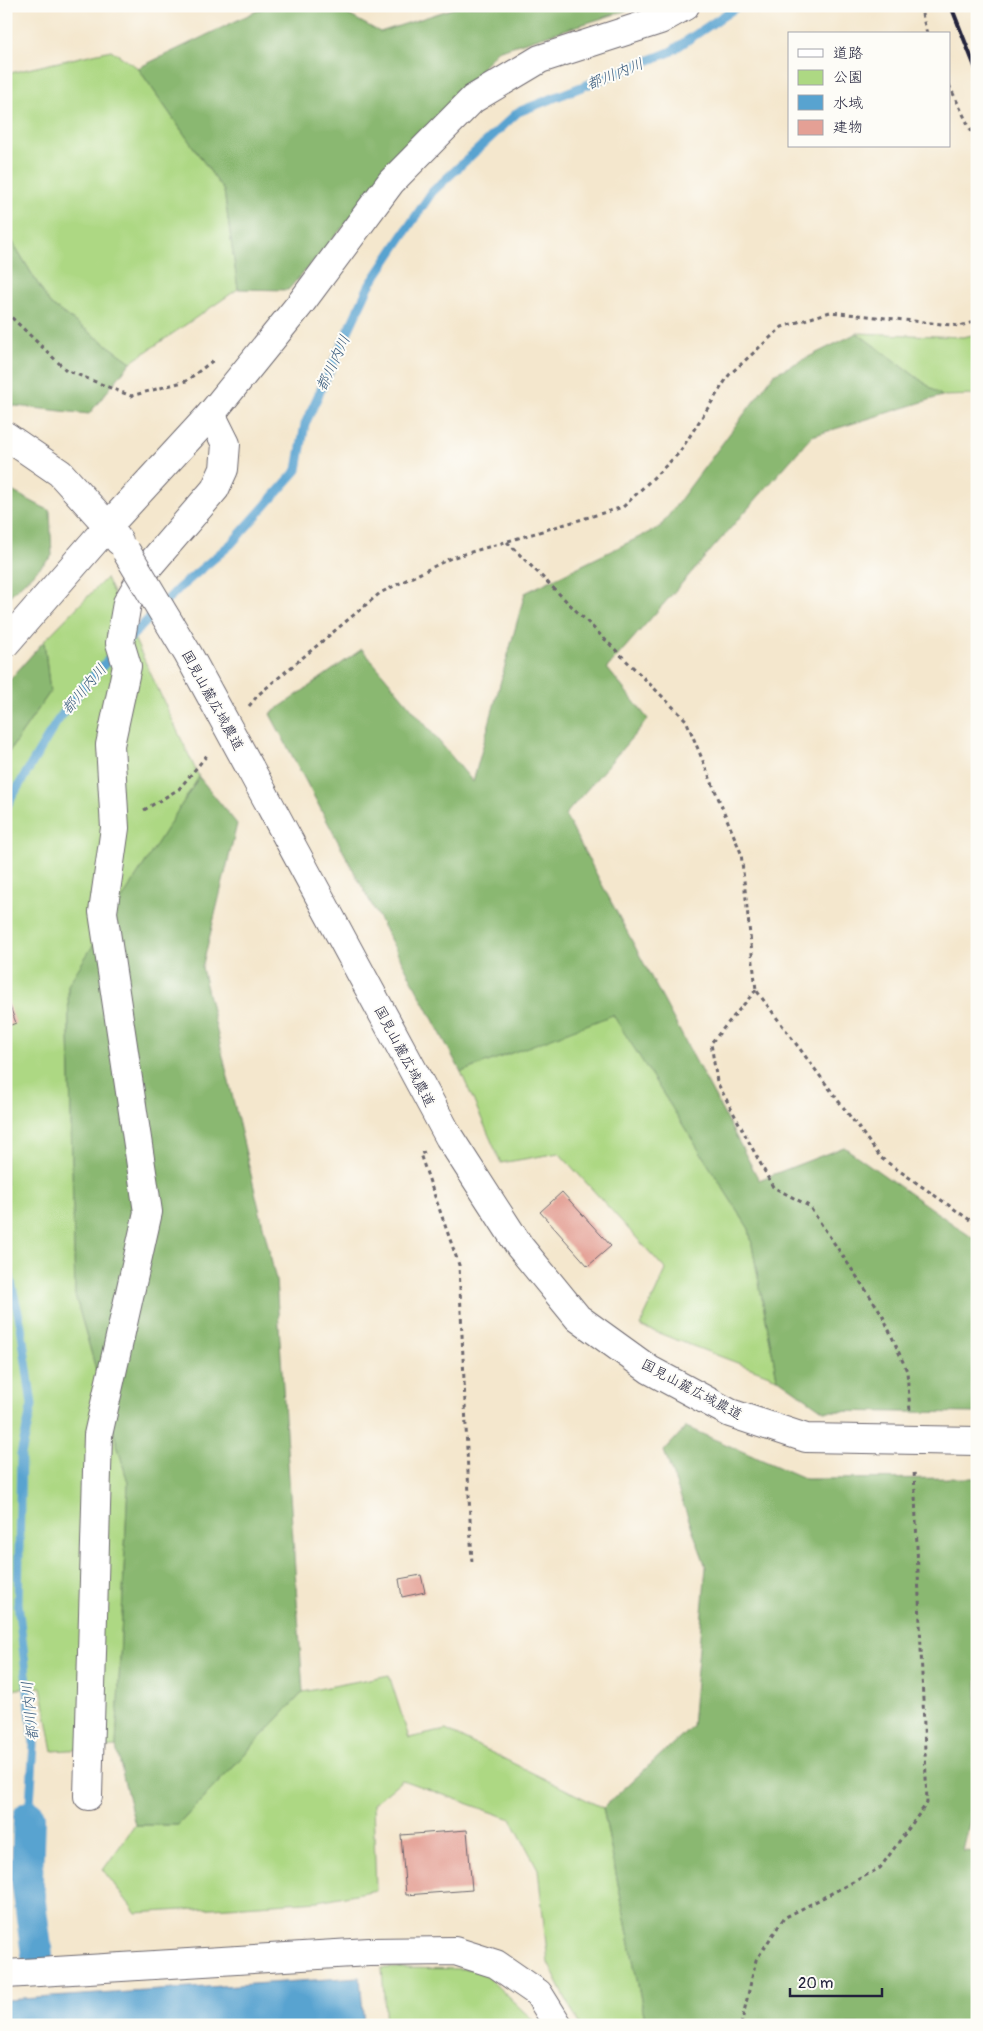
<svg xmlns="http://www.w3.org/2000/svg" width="983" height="2031" font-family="Pangolin,'Klee One',sans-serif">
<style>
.green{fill:#add883;stroke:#687d5f}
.forest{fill:#8ab871;stroke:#566d56}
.water{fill:#58a3d0;stroke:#3d6286}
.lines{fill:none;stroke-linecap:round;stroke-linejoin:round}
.stream{stroke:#58a3d0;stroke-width:9}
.canal{stroke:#58a3d0;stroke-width:32}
.building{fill:#e4a095}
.minor-casing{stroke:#6c676e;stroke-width:30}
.path{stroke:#6c676e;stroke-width:3;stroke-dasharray:4 4;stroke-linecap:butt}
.minor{stroke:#fff;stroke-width:28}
.rail{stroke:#22223b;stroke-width:4}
.minor-bridge-casing{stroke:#6c676e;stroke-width:30;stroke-linecap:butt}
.minor-bridge{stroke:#fff;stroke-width:28}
.labels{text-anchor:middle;stroke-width:4;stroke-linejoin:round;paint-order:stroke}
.street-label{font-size:14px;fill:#22223b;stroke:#fdfcf7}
.water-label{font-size:15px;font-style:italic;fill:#3a5c7e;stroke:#fdfcf7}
</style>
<rect width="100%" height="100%" fill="#fdfcf7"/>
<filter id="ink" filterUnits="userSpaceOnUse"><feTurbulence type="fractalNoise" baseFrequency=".02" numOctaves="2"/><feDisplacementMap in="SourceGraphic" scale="10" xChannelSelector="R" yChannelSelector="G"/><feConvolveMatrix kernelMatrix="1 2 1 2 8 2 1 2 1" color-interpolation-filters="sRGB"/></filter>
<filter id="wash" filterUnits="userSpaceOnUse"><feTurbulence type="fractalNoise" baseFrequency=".0096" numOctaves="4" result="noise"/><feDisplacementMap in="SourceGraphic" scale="20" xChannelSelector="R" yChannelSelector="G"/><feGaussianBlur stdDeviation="1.12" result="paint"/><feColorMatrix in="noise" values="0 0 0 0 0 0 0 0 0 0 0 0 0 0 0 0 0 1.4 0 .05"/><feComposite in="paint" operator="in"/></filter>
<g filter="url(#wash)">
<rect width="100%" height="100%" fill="#f4e7cd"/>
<g class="green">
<path d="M 111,50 L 138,68 L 224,191 L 238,289 L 131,362 L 50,304 L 6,231 L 6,74 Z"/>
<path d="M 857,333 L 963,337 L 977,334 L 977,395 L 942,396 Z"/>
<path d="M 106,578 L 199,777 L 68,986 L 75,1295 L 128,1483 L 116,1747 L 53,1751 L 41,1687 L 6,1690 L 6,756 L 50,692 L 44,641 Z"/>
<path d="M 613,1014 L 749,1229 L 777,1378 L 640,1326 L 666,1270 L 559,1153 L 501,1163 L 461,1072 Z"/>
<path d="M 389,1675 L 409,1738 L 446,1730 L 603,1808 L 646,2025 L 579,2025 L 548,1963 L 538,1869 L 511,1819 L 402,1780 L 373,1804 L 376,1890 L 319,1901 L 136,1913 L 103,1870 L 135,1825 L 178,1825 L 303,1692 Z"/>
<path d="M 382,1968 L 479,1969 L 538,2025 L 386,2025 Z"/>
</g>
<g class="forest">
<path d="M 267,6 L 332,6 L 380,32 L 461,6 L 641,6 L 497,51 L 288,290 L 238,289 L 224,191 L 138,68 Z"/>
<path d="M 6,231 L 50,304 L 131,362 L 89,414 L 6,405 Z"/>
<path d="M 857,333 L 942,396 L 812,436 L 607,668 L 648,719 L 565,815 L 759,1180 L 844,1147 L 977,1241 L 977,1413 L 824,1411 L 777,1378 L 749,1229 L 613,1015 L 461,1072 L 270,714 L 362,649 L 473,782 L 525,593 L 660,527 L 774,374 Z"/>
<path d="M 6,488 L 50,511 L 52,556 L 6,599 Z"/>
<path d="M 44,641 L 50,692 L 6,756 L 6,684 Z"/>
<path d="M 199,777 L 237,824 L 202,968 L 276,1280 L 303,1692 L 178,1825 L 135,1825 L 116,1747 L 128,1483 L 75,1295 L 68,985 Z"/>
<path d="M 686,1427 L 806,1479 L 977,1478 L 977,1791 L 963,1851 L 977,1852 L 977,2025 L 646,2025 L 603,1808 L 692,1726 L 706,1567 L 664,1451 Z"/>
</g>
<path class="water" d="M 360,1977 L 364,2025 L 6,2025 L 6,2000 Z"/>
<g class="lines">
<g class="stream">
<path d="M 128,640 L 179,588 L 231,544 L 297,470 L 305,424 L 369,286 L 432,192 L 518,112 L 670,52 L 738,6"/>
<path d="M 6,807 L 56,723 L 86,683 L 117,651"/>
<path d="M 6,1260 L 21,1326 L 32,1405 L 21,1455 L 18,1603 L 34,1744 L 29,1817"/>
</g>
<path class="canal" d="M 29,1817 L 27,1880 L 37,1955"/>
</g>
<g id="blocks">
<g class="building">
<path d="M 9,1004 L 16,1023 L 6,1027 L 6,1006 Z"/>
<path d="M 562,1192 L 611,1246 L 588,1266 L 540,1212 Z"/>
<path d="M 421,1575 L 425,1592 L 402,1597 L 399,1579 Z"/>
<path d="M 467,1830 L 472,1890 L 406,1895 L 401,1835 Z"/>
</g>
</g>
</g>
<g filter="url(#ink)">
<use href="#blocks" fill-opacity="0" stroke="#6c676e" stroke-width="1"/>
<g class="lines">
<g class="minor-casing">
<g id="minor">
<path d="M 6,436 L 60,473 L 108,526 L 119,541"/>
<path d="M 6,643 L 108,526 L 211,414 L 301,303 L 391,182 L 473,99 L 540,59 L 660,20 L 685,6"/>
<path d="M 250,768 L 449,1137 L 520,1247 L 578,1318 L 650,1370 L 730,1413 L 806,1438 L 977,1441"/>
<path d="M 88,1796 L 98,1435 L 148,1212 L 103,912 L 115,828 L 110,745 L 127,666 L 120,643 L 127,603 L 148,567 L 215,489 L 224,469 L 226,444 L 211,414"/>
<path d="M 6,1974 L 369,1952 L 455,1951 L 496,1964 L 538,1993 L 558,2025"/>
</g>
</g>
<g class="path">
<path d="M 920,6 L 927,34"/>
<path d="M 949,85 L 977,143"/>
<path d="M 6,312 L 66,370 L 131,396 L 186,381 L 215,359"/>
<path d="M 507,542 L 686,720 L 741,853 L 756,990 L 881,1158 L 977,1225"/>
<path d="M 249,706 L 259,694 L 380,593 L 451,558 L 623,507 L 679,453 L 729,375 L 782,327 L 830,312 L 960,326 L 977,321"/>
<path d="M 144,810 L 179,789 L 208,754"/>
<path d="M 756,990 L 711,1043 L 717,1082 L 773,1187 L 809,1206 L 882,1314 L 907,1371 L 910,1411"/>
<path d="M 425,1152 L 420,1154 L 459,1265 L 472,1565"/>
<path d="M 741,2025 L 756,1960 L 784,1918 L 880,1868 L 927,1803 L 914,1469"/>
</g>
<use href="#minor" class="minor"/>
<path class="rail" d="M 951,6 L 977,72"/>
<g class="minor-bridge-casing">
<path id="minor-bridge" d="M 126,551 L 188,654 L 250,768"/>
</g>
<use href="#minor-bridge" class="minor-bridge"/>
</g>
</g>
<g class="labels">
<g class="street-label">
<text transform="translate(213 700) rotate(61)" y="5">国見山麓広域農道</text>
<text transform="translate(405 1056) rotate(62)" y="5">国見山麓広域農道</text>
<text transform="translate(692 1389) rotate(28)" y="5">国見山麓広域農道</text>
</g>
<g class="water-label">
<text transform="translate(615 74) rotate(-22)" y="5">都川内川</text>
<text transform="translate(333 363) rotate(-65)" y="5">都川内川</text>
<text transform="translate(84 689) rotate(-50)" y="5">都川内川</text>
<text transform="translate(30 1711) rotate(-96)" y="5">都川内川</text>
</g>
</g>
<rect width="983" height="2031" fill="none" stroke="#fdfcf7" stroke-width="25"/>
<rect x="788" y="32" width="162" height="115" fill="#fdfcf7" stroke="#a5a5ac"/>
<rect x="798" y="49" width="25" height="8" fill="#ffffff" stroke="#a5a5ac"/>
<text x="833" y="58" font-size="15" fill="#22223b">道路</text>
<rect x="798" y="70" width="25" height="15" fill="#add883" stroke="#a5a5ac"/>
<text x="833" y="82" font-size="15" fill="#22223b">公園</text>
<rect x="798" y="95" width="25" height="15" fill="#58a3d0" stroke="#a5a5ac"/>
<text x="833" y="108" font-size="15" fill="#22223b">水域</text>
<rect x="798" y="120" width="25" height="15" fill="#e4a095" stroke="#a5a5ac"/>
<text x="833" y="132" font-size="15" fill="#22223b">建物</text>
<path d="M790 1988v8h92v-8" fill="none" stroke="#22223b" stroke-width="2.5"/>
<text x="798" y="1988" font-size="15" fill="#22223b" stroke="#fdfcf7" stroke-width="4" paint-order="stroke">20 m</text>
</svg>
